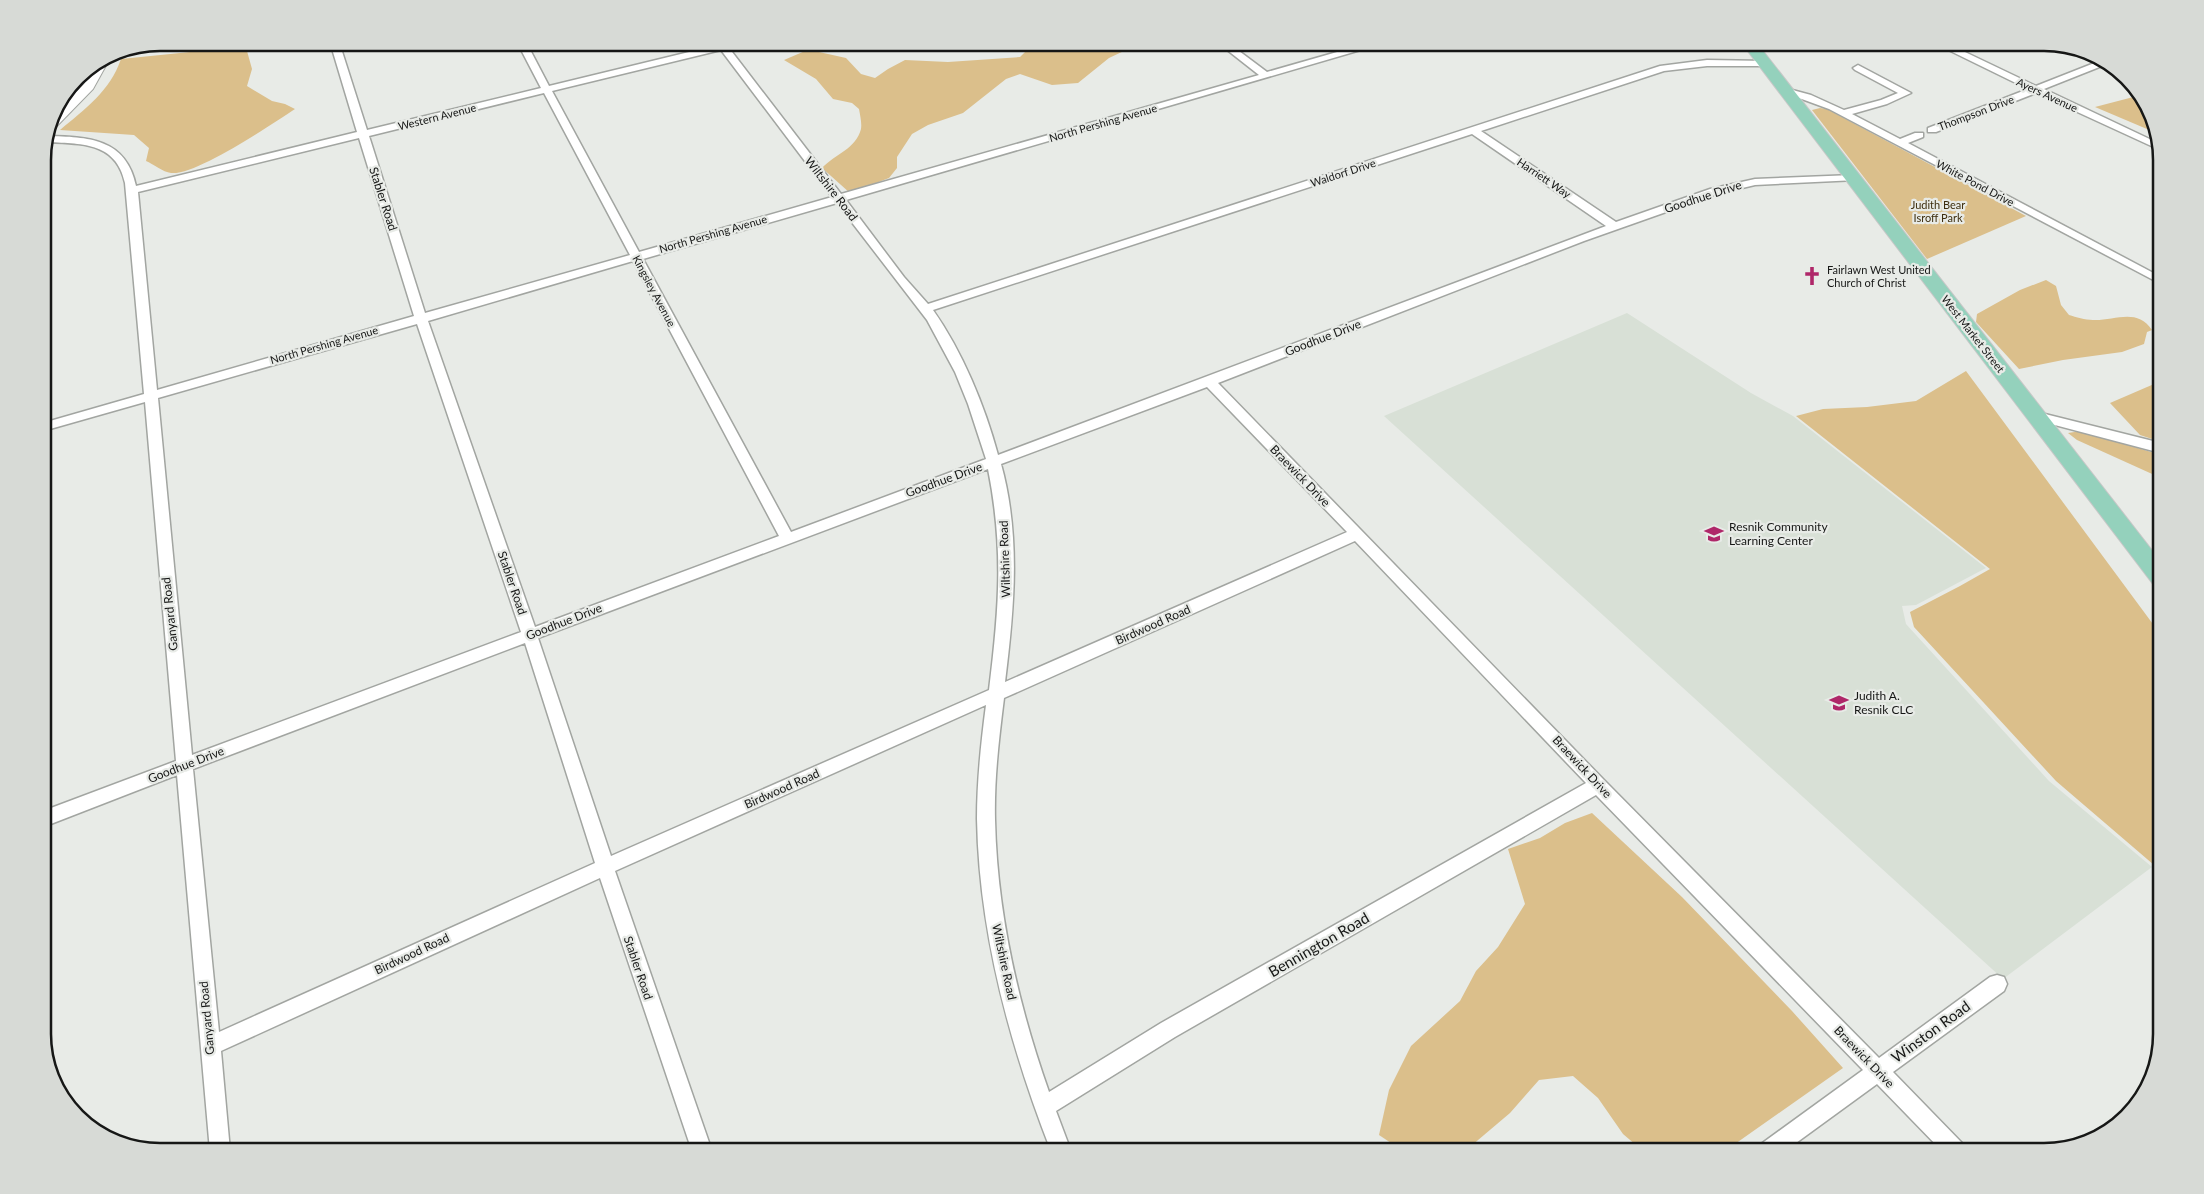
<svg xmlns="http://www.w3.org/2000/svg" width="2204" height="1194" font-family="Lato,sans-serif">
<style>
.built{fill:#d8e0d6}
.green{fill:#dbbf8b}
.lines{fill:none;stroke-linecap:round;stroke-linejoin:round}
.minor-casing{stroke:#a2a5a1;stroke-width:3}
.tertiary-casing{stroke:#a2a5a1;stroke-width:2}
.primary-casing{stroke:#c7c7c7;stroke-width:2}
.minor{fill:#fff;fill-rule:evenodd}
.tertiary{fill:#fff;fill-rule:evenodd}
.primary{fill:#94d1bc;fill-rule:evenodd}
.labels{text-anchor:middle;stroke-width:4.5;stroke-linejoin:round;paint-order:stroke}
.far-street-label{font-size:11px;fill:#161716;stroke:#e8ebe7}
.far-park-label{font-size:11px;fill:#3d2e0f;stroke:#e8ebe7}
.far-poi-label{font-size:11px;fill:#161716;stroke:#e8ebe7;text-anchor:start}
.street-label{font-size:12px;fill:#161716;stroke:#e8ebe7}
.poi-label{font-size:12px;fill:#161716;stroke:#e8ebe7;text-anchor:start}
.near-street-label{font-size:15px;fill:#161716;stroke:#e8ebe7}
.rim{fill:none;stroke:#161716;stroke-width:2.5}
</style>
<rect width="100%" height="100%" fill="#e8ebe7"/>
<path class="built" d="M 1627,313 L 1751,393 L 1793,416 L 1986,568 L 1916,605 L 1902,606 L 1906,624 L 2049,781 L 2152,867 L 2003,979 L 1384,416 Z"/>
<g class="green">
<path d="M 196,43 L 235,43 L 247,51 L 252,69 L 247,86 L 272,101 L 285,104 L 295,109 C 272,124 195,176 171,173 C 163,172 153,164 146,161 L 149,148 L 134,135 L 60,130 C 85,109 110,91 121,59 L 190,52 Z"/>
<path d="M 1060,43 L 1141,43 L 1109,58 L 1078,83 L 1052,85 L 1020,74 L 1006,79 L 963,113 L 928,125 L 912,134 L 897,157 L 897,168 L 889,178 L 850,193 L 822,168 C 835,154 856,149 861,129 C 862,123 860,115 859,109 L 852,103 L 833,99 L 816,79 L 784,60 L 805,51 L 819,52 L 846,58 L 861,74 L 875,78 L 888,69 L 905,60 L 948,62 L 1020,57 L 1030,47 Z"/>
<path d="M 2141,95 L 2154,132 L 2095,107 Z"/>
<path d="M 1820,108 L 1827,109 L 2026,216 L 1927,259 L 1812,110 Z"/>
<path d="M 2046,280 L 2056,286 L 2061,305 L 2069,315 C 2076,317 2085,320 2093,320 C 2114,321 2137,307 2152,330 L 2147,332 L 2144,344 L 2122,352 L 2063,360 L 2019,369 L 1976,322 L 1977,314 L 2020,290 Z"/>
<path d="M 1966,371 L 2161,635 L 2161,871 L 2056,781 L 1914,627 L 1910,612 L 1960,586 L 1990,569 L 1796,416 L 1823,409 L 1867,407 L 1916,401 Z"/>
<path d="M 2161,381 L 2161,442 L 2140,435 L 2110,403 Z"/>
<path d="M 2081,431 L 2161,455 L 2161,478 L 2077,440 L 2068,433 Z"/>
<path d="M 1592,813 L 1682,897 L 1792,1011 L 1843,1068 L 1725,1151 L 1643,1151 L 1623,1134 L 1598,1098 L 1573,1076 L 1539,1080 L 1510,1113 L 1471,1146 L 1438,1151 L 1403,1151 L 1379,1135 L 1389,1090 L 1411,1046 L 1460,1001 L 1476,971 L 1498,947 L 1525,904 L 1508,849 L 1540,838 L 1565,823 Z"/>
</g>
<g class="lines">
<g class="minor-casing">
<g id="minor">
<path d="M 330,42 L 339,42 L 367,130 L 541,88 L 517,42 L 526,42 L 549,86 L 718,45 L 716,42 L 746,42 L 729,48 L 841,194 L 1259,75 L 1217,42 L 1227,42 L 1267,72 L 1372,42 L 1388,42 L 846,200 L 904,277 L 928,304 L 1660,66 L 1707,60 L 1767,61 L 1767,65 L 1764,66 L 1707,66 L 1664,71 L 1481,131 L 1616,222 L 1710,189 L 1755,179 L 1853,175 L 1857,176 L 1858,178 L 1857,180 L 1755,185 L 1717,194 L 1584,241 L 1218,383 L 1604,780 L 1879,1058 L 1990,977 L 1997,975 L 2004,977 L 2007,984 L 2004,991 L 1893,1072 L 1963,1144 L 1966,1151 L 1942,1151 L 1877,1084 L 1785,1151 L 1758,1151 L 1761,1144 L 1863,1070 L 1596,795 L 1175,1037 L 1056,1111 L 1071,1151 L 1051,1151 C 1010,1046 979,934 977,819 C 977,781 981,743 986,705 L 615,871 L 712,1151 L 692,1151 L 600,878 L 221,1051 L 230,1151 L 210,1151 L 177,775 L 43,827 L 43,811 L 176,761 L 145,402 L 43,431 L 43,423 L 144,394 L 125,183 C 116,141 80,144 45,142 L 47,136 C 88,137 126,138 136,186 L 357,132 ZM 721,50 L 832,197 L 639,252 L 552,91 ZM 544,93 L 630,255 L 425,313 L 369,136 ZM 1472,134 L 1606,226 L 998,455 C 985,406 962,351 933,310 ZM 359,138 L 414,316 L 157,390 L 138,192 ZM 837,203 L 927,320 L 955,372 L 968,404 L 986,459 L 791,532 L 643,259 ZM 633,261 L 779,536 L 535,627 L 428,321 ZM 417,324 L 521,632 L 192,755 L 158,398 ZM 1207,387 L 1347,532 L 1005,682 C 1014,610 1021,536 1001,464 ZM 988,469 C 1004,549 999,610 989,690 L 611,856 L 538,638 ZM 1355,541 L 1586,783 L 1161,1023 L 1049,1092 C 1018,1004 997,913 995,820 C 994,779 999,738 1004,698 ZM 525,643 L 595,863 L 219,1032 L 193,769 Z"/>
<path d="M 1932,42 L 1944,42 L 2036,86 L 2102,60 L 2107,64 L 2044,89 L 2158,143 L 2160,150 L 2036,93 L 1936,132 L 1928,132 L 1928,128 L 2028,89 Z"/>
<path d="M 1858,65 L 1911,93 L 1887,104 L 1852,114 L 1900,139 L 1915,133 L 1923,133 L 1923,137 L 1908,143 L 2161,277 L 2161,284 L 1829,109 L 1780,91 L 1785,88 L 1811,95 L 1844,110 L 1881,100 L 1898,93 L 1855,70 L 1853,68 Z"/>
<path d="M 2037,412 L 2161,443 L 2161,453 L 2032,419 L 2030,416 Z"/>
</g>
</g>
<g class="tertiary-casing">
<path id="tertiary" d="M 107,58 L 109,60 L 93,89 L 53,130 L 48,131 L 51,118 L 84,84 L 94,66 Z"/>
</g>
<g class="primary-casing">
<path id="primary" d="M 1741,42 L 1756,42 L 2161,562 L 2161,587 L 2153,584 Z"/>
</g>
<use href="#minor" class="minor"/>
<use href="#tertiary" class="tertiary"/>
<use href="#primary" class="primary"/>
</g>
<defs>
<g id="church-bare" transform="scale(1.5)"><path d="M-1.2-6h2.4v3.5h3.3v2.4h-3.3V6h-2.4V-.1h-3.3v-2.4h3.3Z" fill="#af2769" stroke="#e8ebe7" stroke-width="2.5" paint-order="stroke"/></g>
<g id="school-bare" transform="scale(1.5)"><path d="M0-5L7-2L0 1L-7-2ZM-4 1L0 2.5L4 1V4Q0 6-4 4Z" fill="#af2769" stroke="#e8ebe7" stroke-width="2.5" paint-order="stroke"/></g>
</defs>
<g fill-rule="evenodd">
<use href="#church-bare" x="1812" y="276"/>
<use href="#school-bare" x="1714" y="534"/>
<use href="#school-bare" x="1839" y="703"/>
</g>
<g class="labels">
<g class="far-street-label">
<text transform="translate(2047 95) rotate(25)" y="4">Ayers Avenue</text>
<text transform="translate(1976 113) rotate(-21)" y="4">Thompson Drive</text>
<text transform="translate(437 117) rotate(-14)" y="4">Western Avenue</text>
<text transform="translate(1103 123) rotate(-16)" y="4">North Pershing Avenue</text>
<text transform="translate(1343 173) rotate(-18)" y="4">Waldorf Drive</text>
<text transform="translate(1544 178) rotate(34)" y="4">Harriett Way</text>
<text transform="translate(1975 183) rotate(28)" y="4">White Pond Drive</text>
<text transform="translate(713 234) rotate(-16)" y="4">North Pershing Avenue</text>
<text transform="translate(654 291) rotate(62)" y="4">Kingsley Avenue</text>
<text transform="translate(1973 334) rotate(52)" y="4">West Market Street</text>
<text transform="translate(324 345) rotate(-16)" y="4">North Pershing Avenue</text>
</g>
<g class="far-park-label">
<text x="1938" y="209">Judith Bear<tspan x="1938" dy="13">Isroff Park</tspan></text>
</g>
<g class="far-poi-label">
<text x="1827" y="274">Fairlawn West United<tspan x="1827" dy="13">Church of Christ</tspan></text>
</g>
<g class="street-label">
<text transform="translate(831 189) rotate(52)" y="4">Wiltshire Road</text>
<text transform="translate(1703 197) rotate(-18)" y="4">Goodhue Drive</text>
<text transform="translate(383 199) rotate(72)" y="4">Stabler Road</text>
<text transform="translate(1323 338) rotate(-21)" y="4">Goodhue Drive</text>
<text transform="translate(1300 476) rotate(46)" y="4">Braewick Drive</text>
<text transform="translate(944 480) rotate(-20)" y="4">Goodhue Drive</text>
<text transform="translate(1005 559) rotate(-92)" y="4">Wiltshire Road</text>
<text transform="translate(512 583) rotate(71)" y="4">Stabler Road</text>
<text transform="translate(170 614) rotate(-96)" y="4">Ganyard Road</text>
<text transform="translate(564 622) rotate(-21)" y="4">Goodhue Drive</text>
<text transform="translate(1153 625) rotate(-24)" y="4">Birdwood Road</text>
<text transform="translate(186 765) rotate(-21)" y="4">Goodhue Drive</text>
<text transform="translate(1582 767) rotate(47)" y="4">Braewick Drive</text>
<text transform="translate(782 789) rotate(-24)" y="4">Birdwood Road</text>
<text transform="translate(412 954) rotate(-25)" y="4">Birdwood Road</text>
<text transform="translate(1004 962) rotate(78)" y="4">Wiltshire Road</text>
<text transform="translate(638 968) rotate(71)" y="4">Stabler Road</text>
<text transform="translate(207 1018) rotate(-95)" y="4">Ganyard Road</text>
<text transform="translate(1864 1057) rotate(46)" y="4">Braewick Drive</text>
</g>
<g class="poi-label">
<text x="1729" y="531">Resnik Community<tspan x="1729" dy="14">Learning Center</tspan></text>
<text x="1854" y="700">Judith A.<tspan x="1854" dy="14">Resnik CLC</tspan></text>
</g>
<g class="near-street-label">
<text transform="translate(1319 945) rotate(-30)" y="5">Bennington Road</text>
<text transform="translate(1931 1032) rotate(-36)" y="5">Winston Road</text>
</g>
</g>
<path d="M0 0H2204V1194H0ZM160 51H2044A109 109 0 0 1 2153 160V1034A109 109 0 0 1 2044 1143H160A109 109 0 0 1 51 1034V160A109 109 0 0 1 160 51Z" fill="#d7dad6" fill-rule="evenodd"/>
<path class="rim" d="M160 51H2044A109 109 0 0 1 2153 160V1034A109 109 0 0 1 2044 1143H160A109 109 0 0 1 51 1034V160A109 109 0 0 1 160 51Z"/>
</svg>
